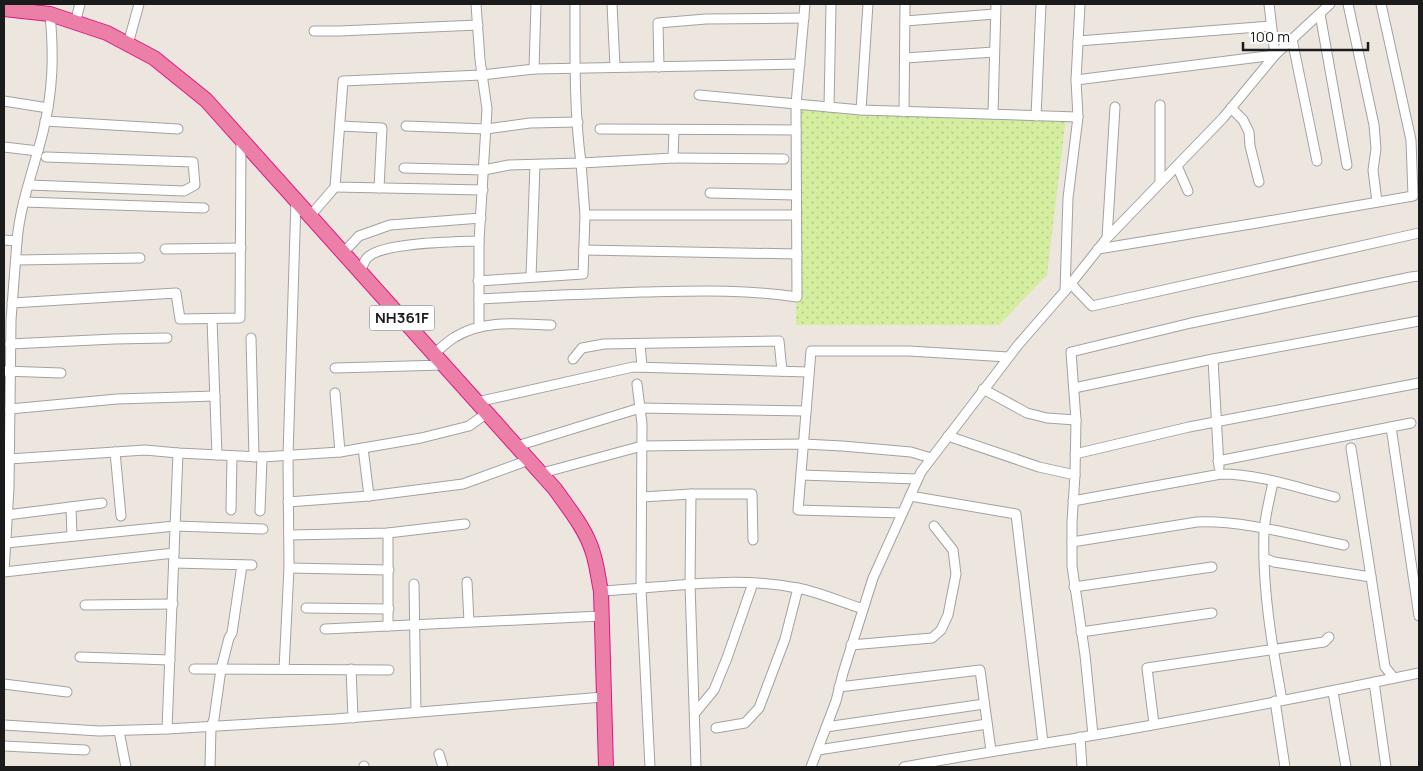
<svg xmlns="http://www.w3.org/2000/svg" width="1423" height="771" font-family="Manrope,sans-serif">
<style>
.grass{fill:url(#grass-dots)}
.lines{fill:none;stroke-linecap:round;stroke-linejoin:round}
.minor-casing{stroke:#a2a2a2;stroke-width:11}
.highway-casing{stroke:#e11681;stroke-width:16}
.minor{stroke:#fff;stroke-width:9}
.highway{stroke:#ec7fa8;stroke-width:14}
.labels{text-anchor:middle;stroke-width:4;stroke-linejoin:round;paint-order:stroke}
.shield{fill:#fff;stroke:#5f5f5f;stroke-width:1}
.shield-label{font-size:15px;font-weight:bold;fill:#1b1b1b}
</style>
<defs>
<pattern id="grass-dots" width="8" height="8" patternUnits="userSpaceOnUse" patternTransform="scale(1.25)"><rect width="8" height="8" fill="#d4ed9f"/><path d="M2 2h.1M6 6h.1" fill="none" stroke="#b5cb88" stroke-width="1.8" stroke-linecap="round"/></pattern>
</defs>
<rect width="100%" height="100%" fill="#ede6df"/>
<path class="grass" d="M 796,104 L 1066,117 L 1047,275 L 999,325 L 796,325 Z"/>
<g class="lines">
<g class="minor-casing">
<g id="minor">
<path d="M 476,4 L 480,60 L 487,109 L 479,241 L 479,327"/>
<path d="M 612,4 L 615,67"/>
<path d="M 1348,4 L 1374,125 L 1376,149 L 1373,170 L 1377,202"/>
<path d="M 1320,14 L 1347,165"/>
<path d="M 905,21 L 995,14"/>
<path d="M 75,23 L 80,4"/>
<path d="M 314,31 L 339,31 L 478,25"/>
<path d="M 1292,39 L 1317,161"/>
<path d="M 1078,41 L 1271,26"/>
<path d="M 128,44 L 139,4"/>
<path d="M 905,58 L 994,52"/>
<path d="M 659,67 L 658,23 L 706,19 L 804,18"/>
<path d="M 534,69 L 536,4"/>
<path d="M 1076,80 L 1275,55 L 1269,4"/>
<path d="M 699,95 L 796,104 L 805,4"/>
<path d="M 4,101 L 48,108"/>
<path d="M 829,107 L 831,4"/>
<path d="M 1231,108 L 1243,120 L 1249,132 L 1250,146 L 1259,182"/>
<path d="M 861,110 L 868,4"/>
<path d="M 904,112 L 905,4"/>
<path d="M 993,114 L 996,4"/>
<path d="M 1036,116 L 1041,4"/>
<path d="M 45,121 L 178,129"/>
<path d="M 340,126 L 382,128 L 379,188"/>
<path d="M 406,126 L 486,129 L 530,123 L 578,122"/>
<path d="M 600,129 L 796,130"/>
<path d="M 4,147 L 38,151"/>
<path d="M 673,158 L 784,159"/>
<path d="M 1177,166 L 1188,191"/>
<path d="M 404,168 L 484,170 L 509,165 L 581,163 C 574,110 575,56 575,4"/>
<path d="M 1160,182 L 1160,105"/>
<path d="M 29,185 L 184,191 L 195,185 L 193,162 L 46,157"/>
<path d="M 483,190 L 335,187 L 343,81 L 482,75 L 534,69 L 800,64"/>
<path d="M 710,193 L 796,195"/>
<path d="M 24,202 L 204,208"/>
<path d="M 585,215 L 796,215"/>
<path d="M 310,216 L 335,187"/>
<path d="M 1107,238 L 1115,107"/>
<path d="M 4,240 L 17,241"/>
<path d="M 165,249 L 241,248"/>
<path d="M 1098,249 L 1257,223 L 1413,196 L 1411,140 L 1381,4"/>
<path d="M 584,250 L 797,254"/>
<path d="M 343,253 L 359,236 L 390,225 L 481,218"/>
<path d="M 16,260 L 140,258"/>
<path d="M 360,272 C 362,268 364,261 367,258 C 381,242 457,242 479,241"/>
<path d="M 531,277 L 535,165"/>
<path d="M 478,281 L 583,274 L 585,215 L 581,163 L 673,158 L 674,130"/>
<path d="M 1071,284 L 1092,306 L 1419,233"/>
<path d="M 1065,291 L 1068,198 L 1078,117 L 1076,80 L 1080,4"/>
<path d="M 479,299 C 533,296 587,294 642,292 C 693,291 746,289 797,297 L 796,104 L 861,110 L 1078,117"/>
<path d="M 12,303 L 176,293 L 180,319 L 240,318 L 241,139"/>
<path d="M 212,319 L 217,455"/>
<path d="M 251,338 L 254,457"/>
<path d="M 10,344 L 114,339 L 167,338"/>
<path d="M 640,344 L 642,367"/>
<path d="M 434,354 C 441,348 448,341 455,337 C 484,319 520,324 551,325"/>
<path d="M 573,359 L 582,348 L 604,344 L 779,341 L 782,371"/>
<path d="M 1213,359 L 1219,467"/>
<path d="M 335,368 L 444,365"/>
<path d="M 4,371 L 61,373"/>
<path d="M 637,384 L 642,424 L 641,589 L 650,767"/>
<path d="M 1074,388 L 1213,359 L 1419,321"/>
<path d="M 983,389 L 1027,413 L 1047,418 L 1076,420"/>
<path d="M 335,393 L 340,452"/>
<path d="M 477,402 L 633,367 L 809,372"/>
<path d="M 10,409 L 117,399 L 215,396"/>
<path d="M 1391,427 L 1419,616"/>
<path d="M 948,436 L 1039,467 L 1075,475"/>
<path d="M 517,446 L 640,408 L 806,411"/>
<path d="M 363,448 L 369,496"/>
<path d="M 1351,448 L 1385,667 L 1394,678"/>
<path d="M 115,452 L 121,516"/>
<path d="M 1075,454 L 1189,427 L 1419,383"/>
<path d="M 9,459 L 145,450 L 178,453 L 262,457 L 340,452 L 421,438 L 469,426 L 487,413"/>
<path d="M 1218,461 L 1411,423"/>
<path d="M 542,473 L 642,446 L 804,444 L 842,446 L 911,452 L 931,458"/>
<path d="M 801,475 L 917,479"/>
<path d="M 1273,482 C 1270,498 1265,515 1264,532 C 1262,588 1272,645 1282,700"/>
<path d="M 910,496 L 1016,514 L 1043,743"/>
<path d="M 642,497 L 691,494"/>
<path d="M 1073,501 L 1221,474 C 1259,474 1298,488 1335,497"/>
<path d="M 288,502 L 369,496 L 463,484 L 529,460"/>
<path d="M 71,507 L 72,536"/>
<path d="M 231,510 L 232,456"/>
<path d="M 260,511 L 262,457"/>
<path d="M 902,513 L 798,510 L 811,351 L 909,351 L 1008,357"/>
<path d="M 7,515 L 102,503"/>
<path d="M 388,533 L 388,626"/>
<path d="M 289,535 L 388,533 L 465,524"/>
<path d="M 1072,542 L 1197,522 C 1242,520 1299,536 1344,545"/>
<path d="M 6,543 L 175,526 L 263,529"/>
<path d="M 1264,558 L 1274,562 L 1371,577"/>
<path d="M 174,563 L 252,565"/>
<path d="M 289,568 L 389,570"/>
<path d="M 4,572 L 9,488 L 11,320 L 17,241 C 20,204 34,168 43,132 C 53,91 54,56 50,14"/>
<path d="M 4,572 L 174,553"/>
<path d="M 467,582 L 469,622"/>
<path d="M 414,584 L 416,712"/>
<path d="M 1074,587 L 1212,567"/>
<path d="M 601,591 C 665,588 733,575 797,588 C 819,592 841,602 863,609"/>
<path d="M 85,605 L 173,604"/>
<path d="M 306,608 L 389,609"/>
<path d="M 325,629 L 601,616"/>
<path d="M 1081,632 L 1212,613"/>
<path d="M 851,645 L 932,638 L 941,630 L 948,615 L 956,574 L 953,550 L 934,526"/>
<path d="M 80,657 L 170,660"/>
<path d="M 194,669 L 389,670"/>
<path d="M 284,669 L 289,568 L 288,456 L 296,200"/>
<path d="M 351,669 L 353,718"/>
<path d="M 1374,682 L 1386,767"/>
<path d="M 4,684 L 67,692"/>
<path d="M 839,687 L 980,670 L 991,751"/>
<path d="M 1333,692 L 1346,767"/>
<path d="M 1275,701 L 1285,767"/>
<path d="M 695,713 L 714,690 L 727,658 L 753,583"/>
<path d="M 1154,724 L 1147,668 L 1324,642 L 1329,637"/>
<path d="M 4,725 L 99,731 L 167,729 L 335,719 L 603,697"/>
<path d="M 826,727 L 984,704"/>
<path d="M 716,728 L 745,723 L 759,708 L 785,639 L 798,588"/>
<path d="M 167,729 L 178,453"/>
<path d="M 119,731 L 126,767"/>
<path d="M 1093,735 L 1085,655 L 1072,566 L 1072,522 L 1075,475 L 1076,420 L 1071,352 L 1191,323 L 1411,277 L 1419,276"/>
<path d="M 1080,737 L 1082,767"/>
<path d="M 4,746 L 85,750"/>
<path d="M 818,750 L 987,724"/>
<path d="M 439,754 L 443,767"/>
<path d="M 364,766 L 364,767"/>
<path d="M 210,767 L 211,727 L 214,719 L 221,669 L 229,638 L 232,633 L 242,565"/>
<path d="M 696,767 L 690,584 L 691,494 L 752,494 L 753,540"/>
<path d="M 811,767 L 836,701 L 843,673 L 873,578 L 921,472 L 1018,345 L 1065,291 L 1107,238 L 1223,118 L 1275,55 L 1330,4"/>
<path d="M 904,767 C 973,754 1043,744 1113,732 C 1216,714 1318,694 1419,673"/>
</g>
</g>
<g class="highway-casing">
<path id="highway" d="M 4,9 L 50,14 L 107,33 L 154,58 L 206,100 L 555,489 C 569,509 586,529 593,553 C 597,565 598,578 601,591 L 606,767"/>
</g>
<use href="#minor" class="minor"/>
<use href="#highway" class="highway"/>
</g>
<g class="labels">
<rect class="shield" x="369.5" y="305.5" width="65" height="25" rx="4"/>
<g class="shield-label">
<text x="402" y="323">NH361F</text>
</g>
</g>
<rect width="1423" height="771" fill="none" stroke="#1b1b1b" stroke-width="10"/>
<path d="M1243 42v8h125v-8" fill="none" stroke="#1b1b1b" stroke-width="2.5"/>
<text x="1250" y="42" font-size="15" fill="#1b1b1b" stroke="#ffffff" stroke-width="4" paint-order="stroke">100 m</text>
</svg>
